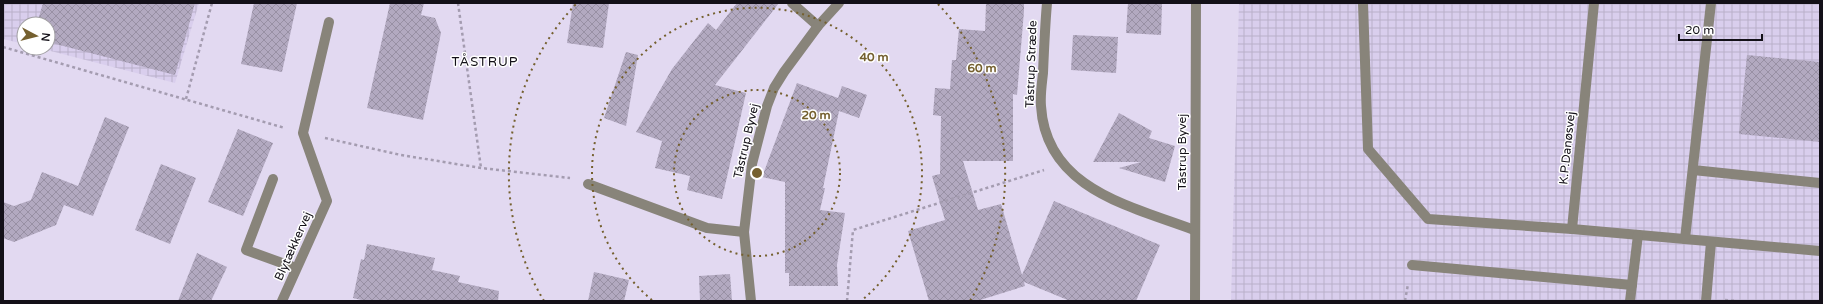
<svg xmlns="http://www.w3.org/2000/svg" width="1823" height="304" font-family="'Varela Round',sans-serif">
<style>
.industrial{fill:url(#industrial-grid)}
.building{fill:url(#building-cross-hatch)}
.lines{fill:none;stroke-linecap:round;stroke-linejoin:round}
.path{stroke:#a49cb0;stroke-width:2.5;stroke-dasharray:3 3;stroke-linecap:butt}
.minor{stroke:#88847a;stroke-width:10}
.ring{fill:none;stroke:#75602f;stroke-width:2;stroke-dasharray:2 4}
.labels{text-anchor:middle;stroke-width:3;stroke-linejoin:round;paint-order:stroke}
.street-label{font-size:12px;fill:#131018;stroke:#fff}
.neighbourhood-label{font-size:13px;letter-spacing:1px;fill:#131018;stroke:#fff}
.centre{fill:#75602f;stroke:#fff;stroke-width:2}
.ring-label{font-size:12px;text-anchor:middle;font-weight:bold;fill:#75602f;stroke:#fff;stroke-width:3;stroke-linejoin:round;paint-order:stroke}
</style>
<defs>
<pattern id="industrial-grid" width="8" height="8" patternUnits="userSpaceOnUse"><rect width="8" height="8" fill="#d9ceed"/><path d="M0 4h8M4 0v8" fill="none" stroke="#b9b0ca"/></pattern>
<pattern id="building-cross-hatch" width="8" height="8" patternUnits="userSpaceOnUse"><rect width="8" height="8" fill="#b2a9c0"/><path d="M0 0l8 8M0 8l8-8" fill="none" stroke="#9890a4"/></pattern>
</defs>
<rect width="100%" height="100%" fill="#e2d9f1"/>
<g class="industrial">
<path d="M 3,3 L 199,3 L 175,83 L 39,48 L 48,48 L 48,24 L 24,24 L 24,44 L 3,39 Z"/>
<path d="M 1239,3 L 1820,3 L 1820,301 L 1231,301 Z"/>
</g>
<g class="building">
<path d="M 43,3 L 195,3 L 175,75 L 48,42 L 48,24 L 37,24 Z"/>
<path d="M 254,3 L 297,3 L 282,72 L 241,64 Z"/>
<path d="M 390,3 L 424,3 L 421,15 L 435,18 L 441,33 L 423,120 L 367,108 Z"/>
<path d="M 573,3 L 609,3 L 603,48 L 567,43 Z"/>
<path d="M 737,3 L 779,3 L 715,85 L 746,93 L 722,199 L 687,190 L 690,176 L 655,168 L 662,141 L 636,132 L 672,69 L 708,23 L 716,30 Z"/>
<path d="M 986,3 L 1024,3 L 1024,11 L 1017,95 L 1013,94 L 1013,161 L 963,161 L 978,210 L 1001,204 L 1022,275 L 1054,201 L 1160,245 L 1136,301 L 1070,301 L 1024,282 L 1025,286 L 977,301 L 929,301 L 908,231 L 945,220 L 932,176 L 940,174 L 941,116 L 933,115 L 935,88 L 950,89 L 952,60 L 956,60 L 959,29 L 985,31 Z"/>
<path d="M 1128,3 L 1162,3 L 1161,35 L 1126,33 Z"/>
<path d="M 1073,35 L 1118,37 L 1116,73 L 1071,70 Z"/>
<path d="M 626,52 L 638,55 L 626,126 L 604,118 Z"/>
<path d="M 1747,55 L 1820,62 L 1820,142 L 1739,134 Z"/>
<path d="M 797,83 L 838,98 L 842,86 L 867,95 L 859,118 L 839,111 L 823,188 L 825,188 L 820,210 L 845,213 L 837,265 L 838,286 L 789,286 L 789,273 L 785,273 L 785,182 L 762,177 Z"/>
<path d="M 1119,113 L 1152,131 L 1149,138 L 1175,146 L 1165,182 L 1119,168 L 1141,162 L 1093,162 Z"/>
<path d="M 105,117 L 129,127 L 93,216 L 64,205 L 56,225 L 14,242 L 3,238 L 3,202 L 14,206 L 31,200 L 42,172 L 78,186 Z"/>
<path d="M 238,129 L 273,143 L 243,216 L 208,202 Z"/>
<path d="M 161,164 L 196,178 L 170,244 L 135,230 Z"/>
<path d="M 367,244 L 435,258 L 432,270 L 460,276 L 458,282 L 499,291 L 498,301 L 365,301 L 353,298 L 361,259 L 364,260 Z"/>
<path d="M 197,253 L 227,267 L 211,301 L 178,301 Z"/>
<path d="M 594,272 L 629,280 L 624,301 L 588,301 Z"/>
<path d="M 730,274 L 732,301 L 700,301 L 699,276 Z"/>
</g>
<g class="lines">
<g class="path">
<path d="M 458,3 L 481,168"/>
<path d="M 3,47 L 285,128"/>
<path d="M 186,99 L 212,3"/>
<path d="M 325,138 L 401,155 L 481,168 L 570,178"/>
<path d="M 1725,300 L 1736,301"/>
<path d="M 847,301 L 853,230 L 1044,170"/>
<path d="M 1405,301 L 1408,284"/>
</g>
<g class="minor">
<path d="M 792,3 L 818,26"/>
<path d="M 1047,3 C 1045,26 1044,49 1043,73 C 1042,83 1040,95 1041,106 C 1046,189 1130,206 1194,230"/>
<path d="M 1363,3 L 1368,149 L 1428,219 L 1572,229 L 1820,251"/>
<path d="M 1693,170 L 1820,183"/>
<path d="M 273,179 L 246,250 L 296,268"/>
<path d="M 588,184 L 707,228 L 744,232"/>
<path d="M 1572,229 L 1594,3"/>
<path d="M 1685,239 L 1711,3"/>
<path d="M 1412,265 L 1632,285"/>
<path d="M 282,301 L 327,201 L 303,133 L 329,22"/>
<path d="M 751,301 L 744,232 L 752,164 L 767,106 L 774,88 L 784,72 L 818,26 L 839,3"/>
<path d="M 1195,301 L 1196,3"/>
<path d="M 1630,301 L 1638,235"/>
<path d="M 1706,301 L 1711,242"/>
</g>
</g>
<g class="ring">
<circle cx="757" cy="173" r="83"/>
<path d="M652 300A165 165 0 1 1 862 300"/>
<path d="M544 301A248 248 0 0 1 576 4M938 4A248 248 0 0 1 970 301"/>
</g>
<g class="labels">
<g class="street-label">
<text transform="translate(1031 64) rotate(-88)" y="4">Tåstrup Stræde</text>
<text transform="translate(746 141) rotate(-77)" y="4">Tåstrup Byvej</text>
<text transform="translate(1567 148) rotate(-84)" y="4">K.P.Danøsvej</text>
<text transform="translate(1182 152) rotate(-90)" y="4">Tåstrup Byvej</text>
<text transform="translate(293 246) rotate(-66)" y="4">Blytækkervej</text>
</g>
<g class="neighbourhood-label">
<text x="485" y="66">TÅSTRUP</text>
</g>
</g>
<circle cx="757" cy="173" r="6" class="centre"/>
<g class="ring-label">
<text x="874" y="61">40 m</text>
<text x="982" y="72">60 m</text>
<text x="816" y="119">20 m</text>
</g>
<rect width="1823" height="304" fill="none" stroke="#131018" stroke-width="8"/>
<g transform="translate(36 36) rotate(97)"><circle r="19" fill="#ffffff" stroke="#a19fa3"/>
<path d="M0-3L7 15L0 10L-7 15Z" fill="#75602f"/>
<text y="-6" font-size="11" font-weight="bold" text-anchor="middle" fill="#131018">N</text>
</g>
<path d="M1679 34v6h83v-6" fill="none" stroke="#131018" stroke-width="2"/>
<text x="1685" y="34" font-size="12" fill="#131018" stroke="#ffffff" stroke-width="3" paint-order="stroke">20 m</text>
</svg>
